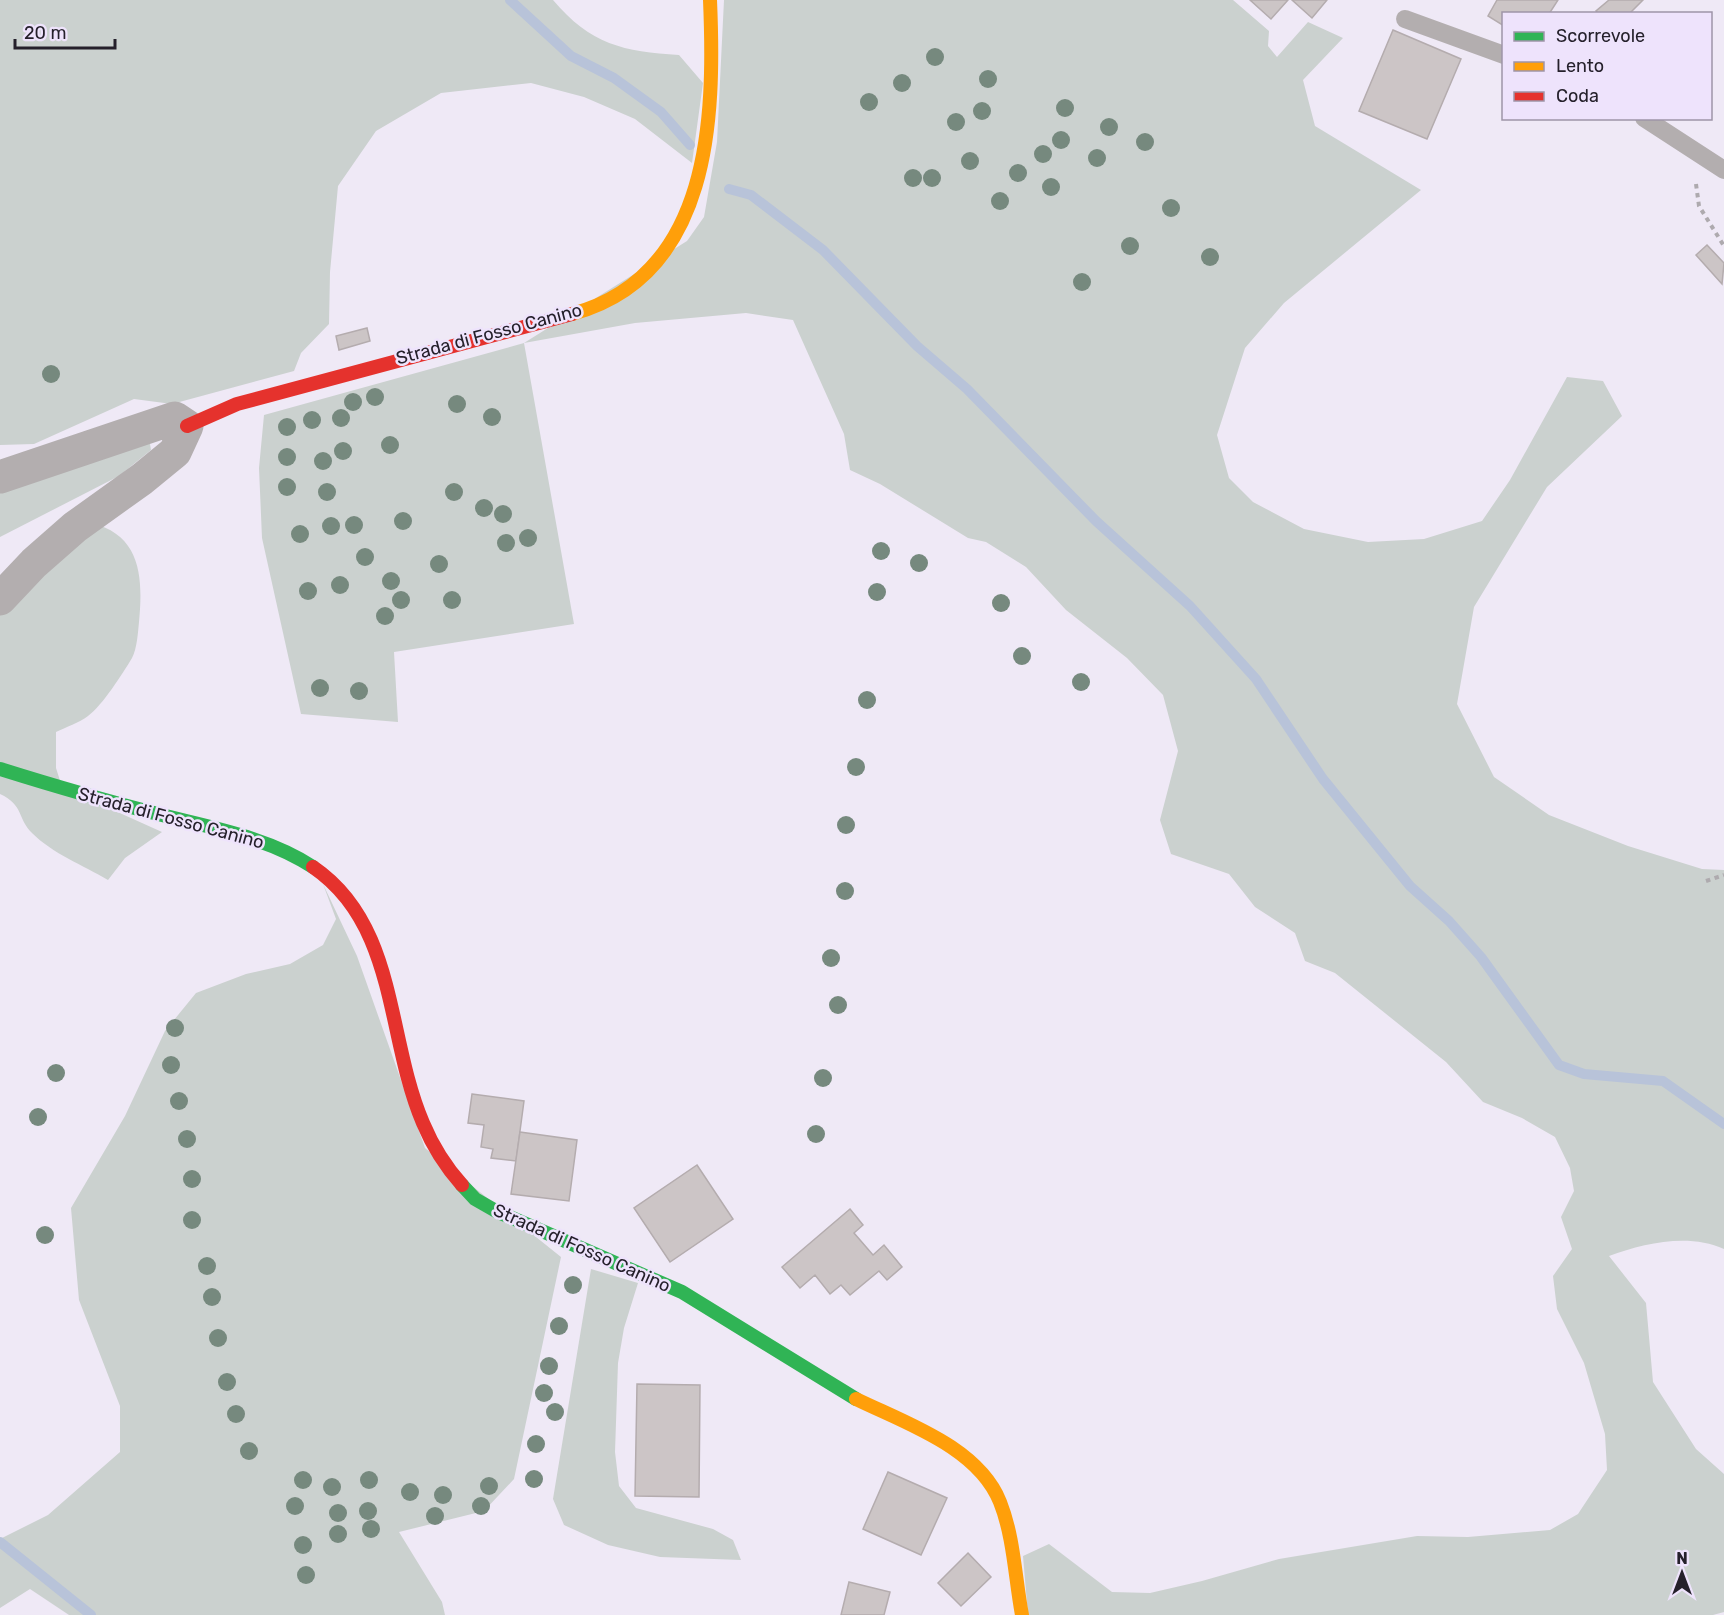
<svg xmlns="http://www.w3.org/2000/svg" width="1724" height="1615" font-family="Rubik,sans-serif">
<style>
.green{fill:#cbd1cf}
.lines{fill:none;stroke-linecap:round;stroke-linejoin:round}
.stream{stroke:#b8c3d9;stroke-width:10}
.building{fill:#ccc5c6;stroke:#b4acae;stroke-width:1.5}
.path{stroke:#aeaaae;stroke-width:4;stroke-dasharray:4.5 4.5;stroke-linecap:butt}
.lane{stroke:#b3aeaf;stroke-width:18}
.street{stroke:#b3aeaf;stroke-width:33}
.fast{stroke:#30b455;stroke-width:14}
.slow{stroke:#ff9f0a;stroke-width:14}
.jam{stroke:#e5322d;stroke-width:14}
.tree{fill:#76897e}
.labels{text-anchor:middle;stroke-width:5;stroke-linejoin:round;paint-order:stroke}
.street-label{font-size:18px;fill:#25202b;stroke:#eee3fc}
</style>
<rect width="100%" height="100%" fill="#efe9f6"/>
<g class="green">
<path d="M 0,0 L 553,0 C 590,44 624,52 679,55 L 703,83 L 692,163 L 635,119 L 584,97 L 531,83 L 441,93 L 376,131 L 338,186 L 330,272 L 329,324 L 301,353 L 294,371 L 172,404 L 134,399 L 34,444 L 0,445 Z"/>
<path d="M 724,0 L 1233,0 L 1269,31 L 1268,46 L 1277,57 L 1308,22 L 1343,38 L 1303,80 L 1315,126 L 1421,190 L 1284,303 L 1245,348 L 1217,435 L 1229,478 L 1253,502 L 1304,529 L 1368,542 L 1424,539 L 1482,521 L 1510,480 L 1567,377 L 1603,381 L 1622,416 L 1547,487 L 1474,607 L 1457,704 L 1494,777 L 1549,815 L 1628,846 L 1702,869 L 1724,870 L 1724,1249 C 1689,1233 1644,1243 1609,1256 L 1646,1303 L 1653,1382 L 1696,1449 L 1724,1474 L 1724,1612 L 1713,1615 L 1028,1615 L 1023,1556 L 1049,1544 L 1112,1592 L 1150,1593 L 1202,1581 L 1279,1559 L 1417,1536 L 1468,1537 L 1550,1530 L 1578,1514 L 1607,1470 L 1605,1434 L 1584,1363 L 1557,1309 L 1553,1276 L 1572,1249 L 1561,1217 L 1574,1191 L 1570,1168 L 1555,1137 L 1522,1118 L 1483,1102 L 1446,1062 L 1335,973 L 1305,961 L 1295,933 L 1255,907 L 1229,874 L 1171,854 L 1160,820 L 1178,751 L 1163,695 L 1127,658 L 1066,610 L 1026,567 L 986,542 L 968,538 L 880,484 L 850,470 L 844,434 L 793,320 L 746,313 L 635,323 L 524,343 L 574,624 L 394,652 L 398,722 L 301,714 L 262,538 L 259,468 L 264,415 L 524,343 L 687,241 L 704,217 L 717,142 Z"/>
<path d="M 138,444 L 150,444 L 151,450 L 119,476 L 0,537 L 0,487 Z"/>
<path d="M 91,523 C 142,535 143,579 139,622 C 138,632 137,649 132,658 C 123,673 102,706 88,716 C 79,723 66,727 56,732 L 56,768 L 62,787 L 162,832 L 125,858 L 108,880 C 83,865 53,854 32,833 C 17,818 24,805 0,794 L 0,602 Z"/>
<path d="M 323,884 L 357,956 L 425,1148 L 561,1257 L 514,1479 L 484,1511 L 399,1532 L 442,1602 L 445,1615 L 69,1615 L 30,1589 L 0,1608 L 0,1539 L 48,1515 L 120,1452 L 120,1406 L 79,1300 L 71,1208 L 125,1116 L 165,1031 L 196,993 L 246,974 L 290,964 L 323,945 L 336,919 Z"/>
<path d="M 591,1269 L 638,1283 L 624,1328 L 618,1363 L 615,1452 L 619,1486 L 636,1508 L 713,1529 L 733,1540 L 741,1560 L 660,1557 L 608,1545 L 564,1525 L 553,1499 Z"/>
</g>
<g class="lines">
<g class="stream">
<path d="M 510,0 L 571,56 L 614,78 L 661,112 L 690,145"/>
<path d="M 729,189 L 751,195 L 823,250 L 917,346 L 967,389 L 1096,521 L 1190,606 L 1256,679 L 1323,779 L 1410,886 L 1449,921 L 1481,957 L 1559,1065 L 1584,1074 L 1663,1081 L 1724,1124"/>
<path d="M 0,1542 L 91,1615"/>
</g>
</g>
<g class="building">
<path d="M 1250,0 L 1288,0 L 1271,19 Z"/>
<path d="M 1292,0 L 1327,0 L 1312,18 Z"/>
<path d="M 1497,0 L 1558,0 L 1549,14 L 1504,14 L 1504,26 L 1488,16 Z"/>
<path d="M 1609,0 L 1643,0 L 1629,14 L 1598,14 L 1596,11 Z"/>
<path d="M 1393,30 L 1461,59 L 1427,139 L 1359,111 Z"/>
<path d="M 1707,245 L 1724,263 L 1722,284 L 1696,255 Z"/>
<path d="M 367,328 L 370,341 L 339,350 L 336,336 Z"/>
<path d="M 472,1094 L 524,1101 L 516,1161 L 491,1158 L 493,1149 L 481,1147 L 484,1125 L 468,1123 Z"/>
<path d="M 520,1132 L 577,1140 L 569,1201 L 511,1194 Z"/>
<path d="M 697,1165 L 733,1219 L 670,1262 L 634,1208 Z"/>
<path d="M 850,1209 L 863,1225 L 854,1233 L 873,1255 L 884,1245 L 902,1267 L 887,1280 L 879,1271 L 850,1295 L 841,1285 L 830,1294 L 815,1275 L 800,1288 L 782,1267 Z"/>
<path d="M 637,1384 L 700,1385 L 699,1497 L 635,1496 Z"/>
<path d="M 888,1472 L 947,1498 L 921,1555 L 863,1529 Z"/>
<path d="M 968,1553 L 991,1577 L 961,1606 L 938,1583 Z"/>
<path d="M 849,1582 L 890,1592 L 884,1615 L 841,1615 Z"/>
</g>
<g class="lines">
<g class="path">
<path d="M 1696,184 L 1699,206 L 1724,246"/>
<path d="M 1706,881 L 1724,875"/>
</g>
<g class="lane">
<path d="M 1405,19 L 1504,55"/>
<path d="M 1644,118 L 1724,170"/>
</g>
<path class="street" d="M 0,477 L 175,418 L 187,426 L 175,452 L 142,479 L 75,527 L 34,563 L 0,599"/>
<g class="fast">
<path d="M 0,769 C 51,785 102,800 154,813 C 207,827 266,836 313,867"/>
<path d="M 462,1185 L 475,1199 L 496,1211 L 682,1292 L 856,1399"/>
</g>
<g class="slow">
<path d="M 572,314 C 712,276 715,117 710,0"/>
<path d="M 856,1399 C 905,1423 978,1447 1000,1502 C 1014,1537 1015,1578 1022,1615"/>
</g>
<g class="jam">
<path d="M 187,426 L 237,404 L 572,314"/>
<path d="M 313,867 C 398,925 386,1037 423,1123 C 433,1147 445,1166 462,1185"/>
</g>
</g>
<g class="tree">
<circle cx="935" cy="57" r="9"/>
<circle cx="988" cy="79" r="9"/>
<circle cx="902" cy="83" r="9"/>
<circle cx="869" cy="102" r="9"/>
<circle cx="1065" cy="108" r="9"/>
<circle cx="982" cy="111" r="9"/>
<circle cx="956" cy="122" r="9"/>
<circle cx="1109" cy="127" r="9"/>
<circle cx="1061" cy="140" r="9"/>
<circle cx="1145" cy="142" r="9"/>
<circle cx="1043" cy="154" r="9"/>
<circle cx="1097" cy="158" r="9"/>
<circle cx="970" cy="161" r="9"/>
<circle cx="1018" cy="173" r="9"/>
<circle cx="913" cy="178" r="9"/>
<circle cx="932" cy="178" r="9"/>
<circle cx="1051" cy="187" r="9"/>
<circle cx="1000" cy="201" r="9"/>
<circle cx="1171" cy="208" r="9"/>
<circle cx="1130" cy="246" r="9"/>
<circle cx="1210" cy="257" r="9"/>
<circle cx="1082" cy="282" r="9"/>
<circle cx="51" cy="374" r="9"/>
<circle cx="375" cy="397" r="9"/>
<circle cx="353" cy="402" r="9"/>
<circle cx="457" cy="404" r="9"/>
<circle cx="492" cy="417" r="9"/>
<circle cx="341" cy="418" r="9"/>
<circle cx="312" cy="420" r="9"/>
<circle cx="287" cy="427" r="9"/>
<circle cx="390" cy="445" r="9"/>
<circle cx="343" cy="451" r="9"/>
<circle cx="287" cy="457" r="9"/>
<circle cx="323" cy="461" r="9"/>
<circle cx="287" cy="487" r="9"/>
<circle cx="327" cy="492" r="9"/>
<circle cx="454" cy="492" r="9"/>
<circle cx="484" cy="508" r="9"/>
<circle cx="503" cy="514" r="9"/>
<circle cx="403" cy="521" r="9"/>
<circle cx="354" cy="525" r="9"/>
<circle cx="331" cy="526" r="9"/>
<circle cx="300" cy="534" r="9"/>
<circle cx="528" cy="538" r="9"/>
<circle cx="506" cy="543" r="9"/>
<circle cx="881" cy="551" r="9"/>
<circle cx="365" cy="557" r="9"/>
<circle cx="919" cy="563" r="9"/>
<circle cx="439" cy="564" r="9"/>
<circle cx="391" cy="581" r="9"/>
<circle cx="340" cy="585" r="9"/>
<circle cx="308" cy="591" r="9"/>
<circle cx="877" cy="592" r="9"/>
<circle cx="401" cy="600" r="9"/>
<circle cx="452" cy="600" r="9"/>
<circle cx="1001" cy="603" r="9"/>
<circle cx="385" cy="616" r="9"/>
<circle cx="1022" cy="656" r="9"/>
<circle cx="1081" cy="682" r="9"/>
<circle cx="320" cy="688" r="9"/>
<circle cx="359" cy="691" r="9"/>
<circle cx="867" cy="700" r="9"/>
<circle cx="856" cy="767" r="9"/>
<circle cx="846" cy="825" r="9"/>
<circle cx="845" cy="891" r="9"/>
<circle cx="831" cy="958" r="9"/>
<circle cx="838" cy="1005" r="9"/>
<circle cx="175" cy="1028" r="9"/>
<circle cx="171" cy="1065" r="9"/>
<circle cx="56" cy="1073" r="9"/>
<circle cx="823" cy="1078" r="9"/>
<circle cx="179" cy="1101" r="9"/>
<circle cx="38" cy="1117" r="9"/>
<circle cx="816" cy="1134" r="9"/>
<circle cx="187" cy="1139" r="9"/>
<circle cx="192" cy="1179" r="9"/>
<circle cx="192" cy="1220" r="9"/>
<circle cx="45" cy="1235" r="9"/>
<circle cx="207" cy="1266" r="9"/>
<circle cx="573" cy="1285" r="9"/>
<circle cx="212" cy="1297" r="9"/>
<circle cx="559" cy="1326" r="9"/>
<circle cx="218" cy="1338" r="9"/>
<circle cx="549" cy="1366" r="9"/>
<circle cx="227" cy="1382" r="9"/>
<circle cx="544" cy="1393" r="9"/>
<circle cx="555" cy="1412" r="9"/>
<circle cx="236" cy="1414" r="9"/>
<circle cx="536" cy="1444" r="9"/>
<circle cx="249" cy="1451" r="9"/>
<circle cx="534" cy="1479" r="9"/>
<circle cx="303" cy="1480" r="9"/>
<circle cx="369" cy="1480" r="9"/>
<circle cx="489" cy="1486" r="9"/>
<circle cx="332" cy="1487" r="9"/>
<circle cx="410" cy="1492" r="9"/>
<circle cx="443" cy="1495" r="9"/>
<circle cx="295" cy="1506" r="9"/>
<circle cx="481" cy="1506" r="9"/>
<circle cx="368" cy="1511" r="9"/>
<circle cx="338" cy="1513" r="9"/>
<circle cx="435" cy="1516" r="9"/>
<circle cx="371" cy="1529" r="9"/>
<circle cx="338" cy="1534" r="9"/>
<circle cx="303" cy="1545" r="9"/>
<circle cx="306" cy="1575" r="9"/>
</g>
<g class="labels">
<g class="street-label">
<text transform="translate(489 334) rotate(-15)" y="6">Strada di Fosso Canino</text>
<text transform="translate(171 818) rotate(15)" y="6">Strada di Fosso Canino</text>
<text transform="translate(582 1248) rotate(24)" y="6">Strada di Fosso Canino</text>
</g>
</g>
<rect x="1502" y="12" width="210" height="108" fill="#eee3fc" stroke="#9e95a8" stroke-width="1.5"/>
<rect x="1514" y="32" width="30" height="9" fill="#30b455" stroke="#9e95a8" stroke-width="1.5"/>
<text x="1556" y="42" font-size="18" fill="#25202b">Scorrevole</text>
<rect x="1514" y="62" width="30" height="9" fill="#ff9f0a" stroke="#9e95a8" stroke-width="1.5"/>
<text x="1556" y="72" font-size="18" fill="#25202b">Lento</text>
<rect x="1514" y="92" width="30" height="9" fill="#e5322d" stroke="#9e95a8" stroke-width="1.5"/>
<text x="1556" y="102" font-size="18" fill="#25202b">Coda</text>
<g transform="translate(1682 1573)" stroke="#eee3fc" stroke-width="4.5" paint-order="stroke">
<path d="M0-4.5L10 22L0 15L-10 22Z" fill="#25202b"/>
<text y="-9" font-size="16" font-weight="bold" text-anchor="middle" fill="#25202b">N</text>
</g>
<path d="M15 39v9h100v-9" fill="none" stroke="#25202b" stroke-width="3"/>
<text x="24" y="39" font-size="18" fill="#25202b" stroke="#eee3fc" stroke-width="4.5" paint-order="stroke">20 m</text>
</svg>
